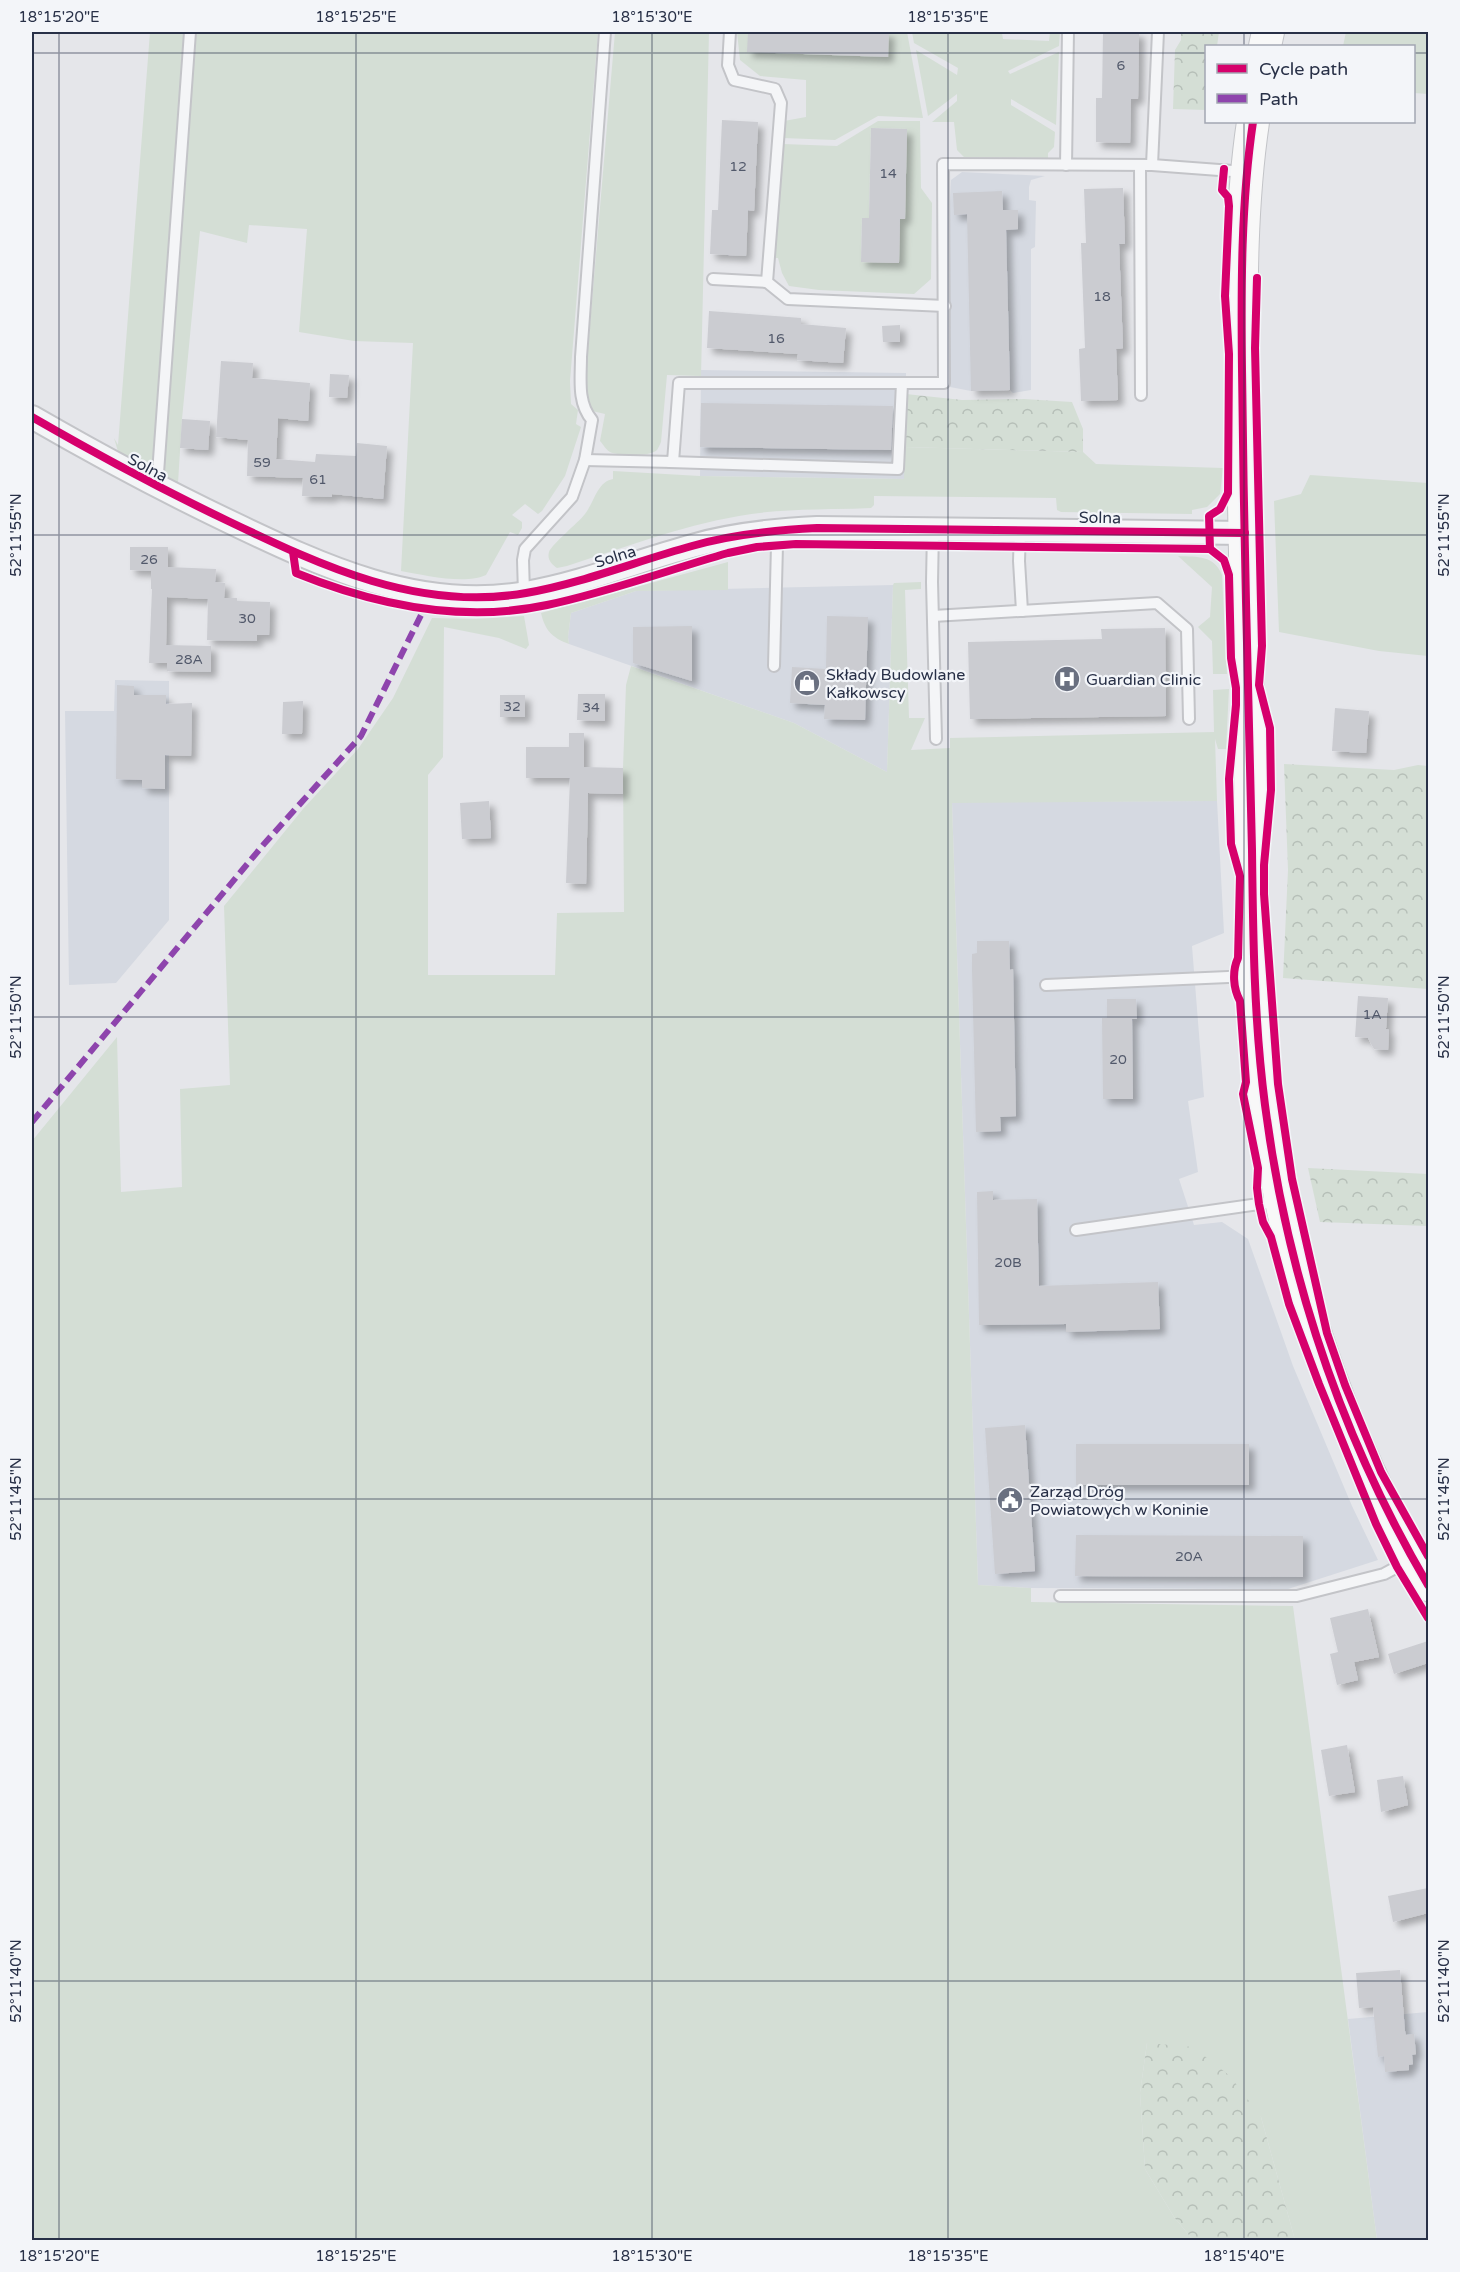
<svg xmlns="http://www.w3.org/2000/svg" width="1460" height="2272" font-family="'Varela Round',sans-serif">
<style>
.built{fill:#d5d9e1}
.grass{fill:#d4ded5;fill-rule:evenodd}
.forest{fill:url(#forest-crowns)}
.building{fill:#cbccd1;filter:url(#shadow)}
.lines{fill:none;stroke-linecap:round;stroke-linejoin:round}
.lane-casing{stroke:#c3c4c8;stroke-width:14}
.street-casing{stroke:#c3c4c8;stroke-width:26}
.secondary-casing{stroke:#c3c4c8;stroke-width:34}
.lane{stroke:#f4f5f7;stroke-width:10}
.street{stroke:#f4f5f7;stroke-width:22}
.secondary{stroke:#f8f8f8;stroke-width:32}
.quiet{stroke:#8e44ad;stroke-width:6;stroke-dasharray:12 6;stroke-linecap:butt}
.cycleway-casing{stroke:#f3f5f9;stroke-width:11}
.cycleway{stroke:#d6006c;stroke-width:8}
.ticks{fill:none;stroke:#283047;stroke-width:1.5;stroke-opacity:0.45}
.labels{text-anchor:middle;stroke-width:4.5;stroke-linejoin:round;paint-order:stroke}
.number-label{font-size:14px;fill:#52596b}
.street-label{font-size:16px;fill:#283047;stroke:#f3f5f9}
.poi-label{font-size:16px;fill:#283047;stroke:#f3f5f9;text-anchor:start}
.neatline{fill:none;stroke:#283047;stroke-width:2}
.ticks-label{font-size:15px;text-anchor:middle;fill:#283047}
</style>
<defs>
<pattern id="forest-crowns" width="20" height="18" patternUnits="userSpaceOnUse" patternTransform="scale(1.5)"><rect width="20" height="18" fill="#d4ded5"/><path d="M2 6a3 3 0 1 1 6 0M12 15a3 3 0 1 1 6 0" fill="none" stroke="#b6bfb8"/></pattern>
<filter id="shadow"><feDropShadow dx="5.5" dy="5.5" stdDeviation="3" flood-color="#0004"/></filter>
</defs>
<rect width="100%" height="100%" fill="#e5e6ea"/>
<g class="built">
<path d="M 962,172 L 1045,176 L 1031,180 L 1029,187 L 1029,200 L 1036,201 L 1035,247 L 1031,249 L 1031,390 L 1013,393 L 1010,390 L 971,391 L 950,387 L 949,225 L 951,180 Z"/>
<path d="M 701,370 L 906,373 L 905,479 L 700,476 Z"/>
<path d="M 893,585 L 887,772 L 794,723 L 569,644 L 568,637 L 571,613 L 636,591 Z"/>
<path d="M 115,680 L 169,681 L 169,920 L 116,983 L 69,985 L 65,711 L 114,711 Z"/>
<path d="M 1217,801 L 1224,933 L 1192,946 L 1204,1097 L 1188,1101 L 1198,1172 L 1179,1179 L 1194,1225 L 1222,1222 L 1248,1239 L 1293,1366 L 1352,1506 L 1378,1560 L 1288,1589 L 1031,1588 L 978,1585 L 952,802 Z"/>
<path d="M 1428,2012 L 1428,2240 L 1377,2240 L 1348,2019 Z"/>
</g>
<g class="grass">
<path d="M 150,32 L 598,32 L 570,381 L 571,404 L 578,410 L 576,424 L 581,427 L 565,476 L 542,511 L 538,514 L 525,504 L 512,515 L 522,522 L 522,528 L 518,535 L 510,532 L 486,575 C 465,585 424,575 401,571 L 413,343 L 354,341 L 299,332 L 307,229 L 249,225 L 247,243 L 200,231 L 182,419 L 178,483 L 119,455 L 114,438 L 118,445 Z"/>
<path d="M 615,32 L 709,32 L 701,376 L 667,375 L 661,442 C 660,444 658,449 657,450 C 650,457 618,456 610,452 C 606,450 603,444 600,441 L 605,414 L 588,410 L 584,395 Z"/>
<path d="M 737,32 L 907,32 L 923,118 L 878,116 L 835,140 L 783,138 L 784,121 L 806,117 L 806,80 L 760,76 L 740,60 Z"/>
<path d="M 912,32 L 1002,33 L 1003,39 L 1049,41 L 1050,32 L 1060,32 L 1059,46 L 1008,71 L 1010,74 L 1059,52 L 1056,125 L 1011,99 L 1011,105 L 1055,132 L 1054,147 L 1048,153 L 1048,158 L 964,157 L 957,150 L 954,122 L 932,122 L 957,101 L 957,94 L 928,116 L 916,50 L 957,75 L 958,68 L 914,43 Z"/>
<path d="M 1346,32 L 1428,32 L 1428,94 L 1414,93 L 1414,46 L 1343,46 Z"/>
<path d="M 878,121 L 920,121 L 921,188 L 932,203 L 931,279 L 914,294 L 819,290 L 789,286 L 782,273 L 778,258 L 773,258 L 783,144 L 837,146 ZM 871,128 L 907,129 L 905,219 L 900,219 L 899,263 L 861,262 L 862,218 L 869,218 Z"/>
<path d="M 905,447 L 1083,452 L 1096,464 L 1223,468 L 1220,494 L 1207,507 L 1192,510 L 1192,514 L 1061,512 L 1057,510 L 1056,498 L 874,496 L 874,505 L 871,508 C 828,510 782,508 739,516 C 680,526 623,548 567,566 L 557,568 C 551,564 547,559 549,552 C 552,544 578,523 585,514 C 595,501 597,482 613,479 L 613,471 L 700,476 L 904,479 Z"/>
<path d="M 1310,475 L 1428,483 L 1428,656 L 1379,651 L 1279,632 L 1274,501 L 1301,494 Z"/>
<path d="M 1178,556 C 1198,557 1214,555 1222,575 L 1227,674 L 1213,674 L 1212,641 L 1198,627 L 1210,617 L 1212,587 Z"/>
<path d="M 728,562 L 728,590 L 636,591 L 571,613 L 568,637 L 569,644 C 553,638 545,631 541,613 Z"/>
<path d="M 921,582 L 921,589 L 905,590 L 909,718 L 925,718 L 911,750 L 950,748 L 950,738 L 1214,732 L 1213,690 L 1229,689 L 1226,749 L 1218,749 L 1215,739 L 1217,801 L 952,803 L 978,1585 L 1031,1588 L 1031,1602 L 1293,1606 L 1377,2240 L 1295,2240 L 1261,2117 L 1147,2043 L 1140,2093 L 1145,2169 L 1174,2217 L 1193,2240 L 32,2240 L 32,1141 L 117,1037 L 121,1192 L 182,1187 L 180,1089 L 230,1085 L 224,906 L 303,809 L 358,749 L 393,698 L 432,618 L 476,619 L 524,616 L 529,645 L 526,649 L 499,638 L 444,627 L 443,757 L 428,775 L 428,975 L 555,975 L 557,913 L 624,912 L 623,768 L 626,685 L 631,666 L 794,723 L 887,772 L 893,585 L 894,583 Z"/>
</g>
<g class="forest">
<path d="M 1181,32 L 1219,32 L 1217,46 L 1206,46 L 1206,110 L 1173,109 L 1175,50 L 1181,40 Z"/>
<path d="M 906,394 L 962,400 L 1024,399 L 1072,402 L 1083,429 L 1083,452 L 905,447 Z"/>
<path d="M 1284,764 L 1394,770 L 1418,765 L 1428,766 L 1428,989 L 1283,978 L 1288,870 Z"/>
<path d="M 1308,1168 L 1428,1174 L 1428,1226 L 1320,1222 Z"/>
<path d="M 1147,2043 L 1193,2047 L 1230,2076 L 1261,2117 L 1295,2240 L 1193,2240 L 1174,2217 L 1145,2169 L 1140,2093 Z"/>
</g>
<g class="building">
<path d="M 748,32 L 889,32 L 888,57 L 747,52 Z"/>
<path d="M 1103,32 L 1139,32 L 1138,99 L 1131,99 L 1130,143 L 1096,142 L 1096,98 L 1102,98 Z"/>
<path d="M 722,120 L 758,122 L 754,211 L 748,210 L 746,256 L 710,254 L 712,210 L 718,210 Z"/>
<path d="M 871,128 L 907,129 L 905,219 L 900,219 L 899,263 L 861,262 L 862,218 L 869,218 Z"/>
<path d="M 1123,188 L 1125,244 L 1119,244 L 1123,348 L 1116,349 L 1118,400 L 1081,401 L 1079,349 L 1085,348 L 1081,243 L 1086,243 L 1084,189 Z"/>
<path d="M 1002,191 L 1003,210 L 1018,210 L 1018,229 L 1006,230 L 1010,390 L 971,391 L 967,214 L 954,215 L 953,193 Z"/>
<path d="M 709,311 L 801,318 L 801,324 L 846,328 L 843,363 L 797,360 L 798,354 L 707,348 Z"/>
<path d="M 900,325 L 900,342 L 883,342 L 882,326 Z"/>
<path d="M 221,361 L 253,363 L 252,378 L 310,383 L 308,421 L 278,418 L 276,459 L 315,462 L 316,454 L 356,456 L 357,443 L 387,446 L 383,499 L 332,494 L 332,497 L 302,496 L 303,478 L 247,476 L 248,440 L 216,437 Z"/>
<path d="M 330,374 L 349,375 L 347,398 L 329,397 Z"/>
<path d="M 701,403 L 893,406 L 891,450 L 700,447 Z"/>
<path d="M 182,419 L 210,421 L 208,450 L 180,448 Z"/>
<path d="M 130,547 L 168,547 L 168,567 L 216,569 L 215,582 L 225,583 L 224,598 L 237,598 L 237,601 L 270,602 L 269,635 L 257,635 L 257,641 L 207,640 L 208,599 L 167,597 L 166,645 L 211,646 L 211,672 L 167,671 L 167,663 L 149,663 L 152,589 L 151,589 L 151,571 L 130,570 Z"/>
<path d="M 827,616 L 868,617 L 865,720 L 824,719 L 825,705 L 790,703 L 792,667 L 826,669 Z"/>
<path d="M 692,626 L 692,681 L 633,663 L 633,627 Z"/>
<path d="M 1165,628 L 1166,716 L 970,719 L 968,642 L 1102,639 L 1101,629 Z"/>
<path d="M 117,685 L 134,686 L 134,695 L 166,695 L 166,704 L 192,703 L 191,756 L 165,755 L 165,789 L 142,788 L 142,780 L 116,779 Z"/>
<path d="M 578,694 L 605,694 L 605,721 L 577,720 Z"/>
<rect x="500" y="695" width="25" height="22"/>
<path d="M 303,701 L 302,734 L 282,734 L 283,702 Z"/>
<path d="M 1335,708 L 1369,711 L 1366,753 L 1332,751 Z"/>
<path d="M 569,733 L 584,733 L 584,767 L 623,768 L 623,794 L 588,793 L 586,884 L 566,883 L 570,778 L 526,778 L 526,747 L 569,747 Z"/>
<path d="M 489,801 L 491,838 L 462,839 L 460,803 Z"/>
<path d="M 977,941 L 1009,941 L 1010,970 L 1013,969 L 1016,1116 L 1000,1117 L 1001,1131 L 976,1132 L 972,970 L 972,954 L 977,953 Z"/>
<path d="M 1358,996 L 1388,998 L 1386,1029 L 1389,1030 L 1388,1050 L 1374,1049 L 1368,1038 L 1355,1037 Z"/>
<path d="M 1107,999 L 1136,999 L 1137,1019 L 1132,1019 L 1133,1099 L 1103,1099 L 1102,1018 L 1107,1018 Z"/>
<path d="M 993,1191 L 993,1200 L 1037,1199 L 1039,1286 L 1158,1282 L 1160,1329 L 1066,1332 L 1066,1324 L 979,1325 L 977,1192 Z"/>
<path d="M 1025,1425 L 1035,1571 L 995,1574 L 985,1428 Z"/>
<rect x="1076" y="1444" width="173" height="41"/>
<path d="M 1076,1535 L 1303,1536 L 1303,1577 L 1075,1576 Z"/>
<path d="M 1368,1609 L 1379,1657 L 1354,1662 L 1358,1680 L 1337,1685 L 1330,1654 L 1338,1652 L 1330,1618 Z"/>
<path d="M 1428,1641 L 1428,1663 L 1394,1674 L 1388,1654 Z"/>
<path d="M 1347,1745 L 1355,1792 L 1329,1796 L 1321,1750 Z"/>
<path d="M 1403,1776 L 1408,1805 L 1381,1812 L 1377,1780 Z"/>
<path d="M 1428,1888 L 1428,1913 L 1393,1922 L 1388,1896 Z"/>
<path d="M 1400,1970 L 1405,2031 L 1406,2035 L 1414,2034 L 1416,2054 L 1412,2055 L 1413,2064 L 1409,2065 L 1409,2070 L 1385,2072 L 1384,2056 L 1378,2057 L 1373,2007 L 1359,2008 L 1356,1973 Z"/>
</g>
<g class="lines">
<g class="lane-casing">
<g id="lane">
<path d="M 730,32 L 728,65 L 734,80 L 775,89 L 781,103 L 767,282 L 788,299 L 945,306"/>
<path d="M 1066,165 L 1068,32"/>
<path d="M 1152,165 L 1158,32"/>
<path d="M 1140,166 L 1141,395"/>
<path d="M 713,279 L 767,282"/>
<path d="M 585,460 L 673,462 L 679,383 L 944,383 L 943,164 L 1152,165 L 1246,172"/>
<path d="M 670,462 L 898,469 L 902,383"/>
<path d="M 157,487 L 190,32"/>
<path d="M 933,529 L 932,582 L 936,739"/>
<path d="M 772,530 L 777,545 L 774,666"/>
<path d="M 1020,530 L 1019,561 L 1022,611"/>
<path d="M 524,593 L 523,560 L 525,549 L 572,497 L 585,460 L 592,420 C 577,403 581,378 581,357 L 605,32"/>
<path d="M 933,616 L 1157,603 L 1187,629 L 1189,719"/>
<path d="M 1046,985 L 1251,976"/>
<path d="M 1076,1230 L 1280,1201"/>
<path d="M 1060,1596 L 1297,1596 L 1384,1574 L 1410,1560"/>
</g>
</g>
<g class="street-casing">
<path id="street" d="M 32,417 C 96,454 161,489 228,521 C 322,566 419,612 526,593 C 583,583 637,561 692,546 C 733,534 775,530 817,528 L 1245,533"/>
</g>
<g class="secondary-casing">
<g id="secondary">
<path d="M 1265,46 L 1268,32"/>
<path d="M 1253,122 C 1241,203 1241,287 1242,369 C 1243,447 1244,524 1246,602 C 1248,685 1250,767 1252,850 C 1253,935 1254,1021 1265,1105 C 1287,1275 1341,1437 1428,1585"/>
</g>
</g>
<use href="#lane" class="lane"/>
<use href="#street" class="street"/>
<use href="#secondary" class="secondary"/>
<path class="quiet" d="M 32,1122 L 264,844 L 361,736 L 426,605"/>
<g class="cycleway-casing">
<g id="cycleway">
<path d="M 1253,122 C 1241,203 1241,287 1242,369 C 1243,447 1244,524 1246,602 C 1248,685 1250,767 1252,850 C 1253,935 1254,1021 1265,1105 C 1287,1275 1341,1437 1428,1585"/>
<path d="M 1224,169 L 1222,190 L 1228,197 L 1229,206 L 1225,296 L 1229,354 L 1228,493 L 1220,509 L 1209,516 L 1210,549 L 1224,560 L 1229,575 L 1231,658 L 1236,688 L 1236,705 L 1229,779 L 1231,844 L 1240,876 L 1238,958 C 1232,971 1233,988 1240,1001 L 1246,1082 L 1243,1094 L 1258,1168 L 1257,1188 L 1259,1204 L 1263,1222 L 1271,1237 L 1289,1304 L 1319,1384 L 1376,1524 L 1397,1567 L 1428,1618"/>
<path d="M 1257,278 L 1255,348 L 1262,646 L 1259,685 L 1270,728 L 1271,790 L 1264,865 L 1264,894 L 1278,1084 L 1292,1179 L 1327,1333 L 1345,1385 L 1381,1472 L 1428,1556"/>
<path d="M 32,417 C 96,454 161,489 228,521 C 322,566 419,612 526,593 C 583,583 637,561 692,546 C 733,534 775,530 817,528 L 1245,533"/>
<path d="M 293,552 L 296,573 C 375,605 463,623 547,605 C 609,592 668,570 728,553 L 757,547 L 796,544 L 1210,549"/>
</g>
</g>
<use href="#cycleway" class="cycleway"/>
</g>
<path class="ticks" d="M 59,32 L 59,2240M 356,32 L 356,2240M 652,32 L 652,2240M 948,32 L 948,2240M 1244,32 L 1244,46M 32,53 L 1206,53M 1414,53 L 1428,53M 1244,122 L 1244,2240M 32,535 L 1428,535M 32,1017 L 1428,1017M 32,1499 L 1428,1499M 32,1981 L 1428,1981"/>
<defs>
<g id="hospital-disc" transform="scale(1.35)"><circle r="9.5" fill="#6a7080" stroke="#f3f5f9"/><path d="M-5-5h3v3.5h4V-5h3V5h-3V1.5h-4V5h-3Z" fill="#fff"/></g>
<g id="shop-disc" transform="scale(1.35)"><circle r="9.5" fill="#6a7080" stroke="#f3f5f9"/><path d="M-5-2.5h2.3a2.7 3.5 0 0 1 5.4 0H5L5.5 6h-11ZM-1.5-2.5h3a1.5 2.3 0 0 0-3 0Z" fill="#fff"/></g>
<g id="civic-disc" transform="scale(1.35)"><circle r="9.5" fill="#6a7080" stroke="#f3f5f9"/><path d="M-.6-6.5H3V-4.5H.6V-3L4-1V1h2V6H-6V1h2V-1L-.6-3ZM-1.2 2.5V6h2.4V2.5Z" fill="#fff"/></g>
</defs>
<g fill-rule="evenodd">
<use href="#hospital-disc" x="1067" y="679"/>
<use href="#shop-disc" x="807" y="683"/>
<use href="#civic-disc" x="1010" y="1500"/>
</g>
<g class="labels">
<g class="number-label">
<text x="1121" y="70">6</text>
<text x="738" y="171">12</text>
<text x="888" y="178">14</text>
<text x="1102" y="301">18</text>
<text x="776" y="343">16</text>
<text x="262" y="467">59</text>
<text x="318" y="484">61</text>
<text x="149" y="564">26</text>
<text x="247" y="623">30</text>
<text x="189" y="664">28A</text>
<text x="512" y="711">32</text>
<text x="591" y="712">34</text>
<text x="1372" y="1019">1A</text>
<text x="1118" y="1064">20</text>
<text x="1008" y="1267">20B</text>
<text x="1189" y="1561">20A</text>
</g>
<g class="street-label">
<text transform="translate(148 467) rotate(28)" y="6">Solna</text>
<text transform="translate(1100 517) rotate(1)" y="6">Solna</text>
<text transform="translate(615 556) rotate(-17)" y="6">Solna</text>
</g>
<g class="poi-label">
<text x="826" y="680">Składy Budowlane<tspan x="826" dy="18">Kałkowscy</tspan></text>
<text x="1086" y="685">Guardian Clinic</text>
<text x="1030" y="1497">Zarząd Dróg<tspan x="1030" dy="18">Powiatowych w Koninie</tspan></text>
</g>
</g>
<rect width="1460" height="2272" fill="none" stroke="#f3f5f9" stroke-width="66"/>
<rect x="1205" y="45" width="210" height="78" fill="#f3f5f9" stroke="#a2a6b2" stroke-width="1.5"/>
<rect x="1217" y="64" width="30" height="9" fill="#d6006c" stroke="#a2a6b2" stroke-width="1.5"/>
<text x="1259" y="75" font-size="18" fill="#283047">Cycle path</text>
<rect x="1217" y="94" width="30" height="9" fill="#8e44ad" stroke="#a2a6b2" stroke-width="1.5"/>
<text x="1259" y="105" font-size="18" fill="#283047">Path</text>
<rect x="33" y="33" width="1394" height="2206" class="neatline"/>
<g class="ticks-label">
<text x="59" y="22">18°15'20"E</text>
<text x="356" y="22">18°15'25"E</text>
<text x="652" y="22">18°15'30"E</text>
<text x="948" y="22">18°15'35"E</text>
<text transform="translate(16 535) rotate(-90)" y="5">52°11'55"N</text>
<text transform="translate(1444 535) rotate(-90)" y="5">52°11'55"N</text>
<text transform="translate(16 1017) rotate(-90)" y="5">52°11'50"N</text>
<text transform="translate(1444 1017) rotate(-90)" y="5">52°11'50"N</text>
<text transform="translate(16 1499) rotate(-90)" y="5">52°11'45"N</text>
<text transform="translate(1444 1499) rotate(-90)" y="5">52°11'45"N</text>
<text transform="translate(16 1981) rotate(-90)" y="5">52°11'40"N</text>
<text transform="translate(1444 1981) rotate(-90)" y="5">52°11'40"N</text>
<text x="59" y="2261">18°15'20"E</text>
<text x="356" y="2261">18°15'25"E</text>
<text x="652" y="2261">18°15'30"E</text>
<text x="948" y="2261">18°15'35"E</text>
<text x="1244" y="2261">18°15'40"E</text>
</g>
</svg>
